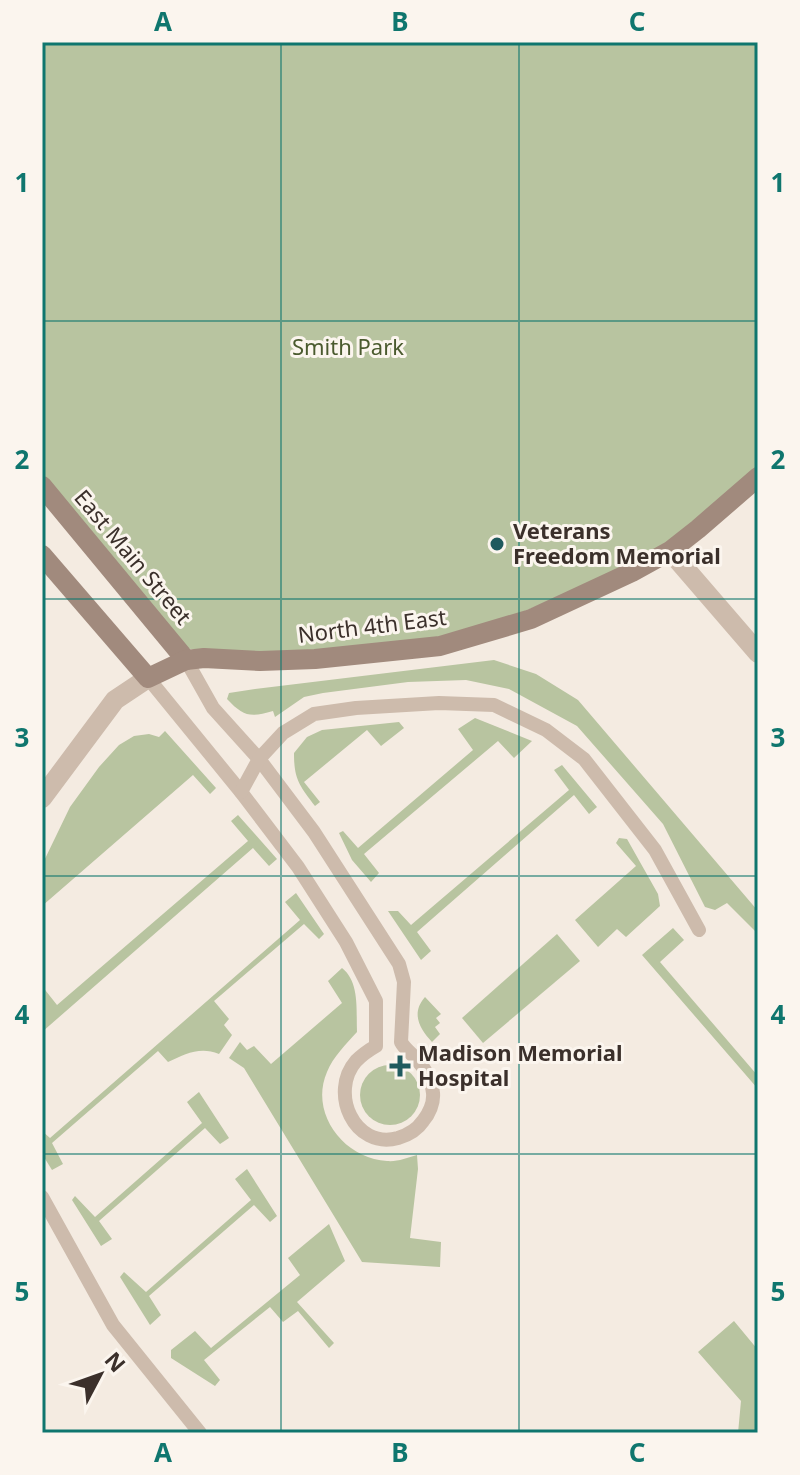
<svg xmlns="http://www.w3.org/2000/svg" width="800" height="1475" font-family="'Noto Sans',sans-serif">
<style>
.green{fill:#b8c4a0}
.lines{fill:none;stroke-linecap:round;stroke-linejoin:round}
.lane{stroke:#cdbbac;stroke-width:14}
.street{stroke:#cdbbac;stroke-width:20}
.secondary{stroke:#a18a7d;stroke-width:20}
.grid{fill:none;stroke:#0f766e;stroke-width:2;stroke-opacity:0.55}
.poi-dot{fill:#1f5a5e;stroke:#fbf5ee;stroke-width:3}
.labels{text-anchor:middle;stroke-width:6;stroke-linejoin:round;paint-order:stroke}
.park-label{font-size:22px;fill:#4a5a2e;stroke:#fbf5ee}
.poi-label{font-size:22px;font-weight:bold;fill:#3b302b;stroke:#fbf5ee;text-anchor:start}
.street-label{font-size:22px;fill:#3b302b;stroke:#fbf5ee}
.neatline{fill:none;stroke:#0f766e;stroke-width:3}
.grid-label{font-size:26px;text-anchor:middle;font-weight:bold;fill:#0f766e}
</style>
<rect width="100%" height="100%" fill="#f4ebe1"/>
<g class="green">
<path d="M 42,42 L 758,42 L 758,472 L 670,551 L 440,646 L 260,661 L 185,648 L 42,486 Z"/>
<path d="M 494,660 L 536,674 L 578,700 L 758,911 L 758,934 L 727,903 L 715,910 L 705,907 L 663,824 L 577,726 L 509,689 L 466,680 L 408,682 L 323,693 L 304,697 L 275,717 L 273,711 C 250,718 243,716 227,699 L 229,693 L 255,689 Z"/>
<path d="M 475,718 L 532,741 L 514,758 L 498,741 L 364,854 L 379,873 L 371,882 L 352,860 L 339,833 L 343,831 L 358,848 L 473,750 L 458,729 Z"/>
<path d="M 399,722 L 404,728 L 381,746 L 367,730 L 304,782 L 320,802 L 315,806 C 299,785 294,779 294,753 L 307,737 L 322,730 Z"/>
<path d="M 165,731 L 216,788 L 210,794 L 193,775 L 42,906 L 42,865 L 70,807 L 99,767 L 119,745 L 134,736 L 149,734 L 159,737 Z"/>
<path d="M 562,765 L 597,807 L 589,814 L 574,795 L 417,932 L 431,951 L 421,960 L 388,911 L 398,911 L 411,925 L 569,790 L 554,770 Z"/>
<path d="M 238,815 L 277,859 L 269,866 L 253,848 L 42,1032 L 42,986 L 57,1005 L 248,841 L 231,821 Z"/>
<path d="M 619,838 L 627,839 L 658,894 L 660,906 L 626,937 L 617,929 L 598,947 L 575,920 L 636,866 L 616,843 Z"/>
<path d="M 296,893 L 324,934 L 319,939 L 304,924 L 214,1001 L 229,1019 L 224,1025 L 232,1035 L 219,1054 C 200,1046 185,1054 168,1062 L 158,1051 L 52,1143 L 63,1164 L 52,1170 L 42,1154 L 42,1131 L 50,1138 L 300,920 L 285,902 Z"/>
<path d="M 673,928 L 684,940 L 660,962 L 758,1076 L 758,1089 L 642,955 Z"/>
<path d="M 557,934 L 580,961 L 483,1043 L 462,1018 Z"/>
<path d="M 342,968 C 360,982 356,1011 357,1032 C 346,1044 333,1057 327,1072 C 309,1113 344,1159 387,1161 C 397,1162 407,1158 417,1155 L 418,1169 L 410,1238 L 441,1242 L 440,1267 L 362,1262 L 244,1068 L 229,1058 L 240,1042 L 247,1050 L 254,1046 L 271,1064 L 342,1003 L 328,981 Z"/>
<path d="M 425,997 L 441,1014 L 436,1018 L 440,1023 L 435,1027 L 440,1034 L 432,1042 C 419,1028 411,1013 425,997 Z"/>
<circle cx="390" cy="1095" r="30"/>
<path d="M 199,1092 L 229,1138 L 220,1144 L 205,1128 L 99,1221 L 112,1239 L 101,1246 L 72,1200 L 75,1196 L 95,1217 L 202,1123 L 187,1102 Z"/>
<path d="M 247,1169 L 277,1216 L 270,1222 L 254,1205 L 149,1296 L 161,1315 L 150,1325 L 120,1277 L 124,1272 L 146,1292 L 251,1200 L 235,1179 Z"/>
<path d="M 329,1224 L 345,1261 L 297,1302 L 334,1343 L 329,1348 L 298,1311 L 283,1322 L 270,1307 L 204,1360 L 220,1380 L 215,1386 L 171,1358 L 171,1350 L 195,1331 L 211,1348 L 300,1275 L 288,1258 Z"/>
<path d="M 734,1321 L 758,1350 L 758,1433 L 738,1433 L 741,1401 L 698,1352 Z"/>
</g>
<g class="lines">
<g class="lane">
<path d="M 148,678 L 241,792 L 298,867 L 346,942 L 376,1001 L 376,1046 C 369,1050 362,1055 356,1061 C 329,1092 354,1150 398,1138 C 408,1135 417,1130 423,1121 C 429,1114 434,1103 433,1093 C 432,1082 425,1068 417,1060 C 412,1053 405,1050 401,1042 L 404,982 L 399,964 L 314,832 L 259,759 L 213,708 L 186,660"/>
<path d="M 241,792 L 259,759 L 283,733 L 314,714 L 356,708 L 439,703 L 494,705 L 546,730 L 584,759 L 655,850 L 699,930"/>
<path d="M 42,1197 L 113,1325 L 200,1433"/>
</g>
<g class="street">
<path d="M 670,551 L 758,653"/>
<path d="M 42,798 L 115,700 L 148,678"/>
</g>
<g class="secondary">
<path d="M 42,486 L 186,660"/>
<path d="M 42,555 L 148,678 L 186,660 L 204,658 L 260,661 L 315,659 L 440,646 L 531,619 L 632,572 L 670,551 L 698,529 L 758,477"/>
</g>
</g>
<path class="grid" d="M 281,42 L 281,1433M 519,42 L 519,1433M 42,321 L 758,321M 42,599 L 758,599M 42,876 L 758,876M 42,1154 L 758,1154"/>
<g class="poi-dot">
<circle cx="497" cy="544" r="8"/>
<path d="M396 1054h8v8h8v8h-8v8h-8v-8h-8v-8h8z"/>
</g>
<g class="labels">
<g class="park-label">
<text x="348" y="355">Smith Park</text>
</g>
<g class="poi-label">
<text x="513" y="539">Veterans<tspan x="513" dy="25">Freedom Memorial</tspan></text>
<text x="418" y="1061">Madison Memorial<tspan x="418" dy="25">Hospital</tspan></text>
</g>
<g class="street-label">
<text transform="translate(133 557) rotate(50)" y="8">East Main Street</text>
<text transform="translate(372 626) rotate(-7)" y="8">North 4th East</text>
</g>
</g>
<rect width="800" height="1475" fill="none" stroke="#fbf5ee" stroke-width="88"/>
<g transform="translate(100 1375) rotate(49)" stroke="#fbf5ee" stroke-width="6" paint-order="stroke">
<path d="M0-6L14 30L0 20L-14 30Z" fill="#3b302b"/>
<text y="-12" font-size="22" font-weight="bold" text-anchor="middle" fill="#3b302b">N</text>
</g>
<rect x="44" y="44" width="712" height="1387" class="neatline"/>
<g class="grid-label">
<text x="163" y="31">A</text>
<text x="400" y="31">B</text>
<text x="637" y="31">C</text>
<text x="22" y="192">1</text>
<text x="778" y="192">1</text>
<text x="22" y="469">2</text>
<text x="778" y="469">2</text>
<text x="22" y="747">3</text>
<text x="778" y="747">3</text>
<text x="22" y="1024">4</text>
<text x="778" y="1024">4</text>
<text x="22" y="1301">5</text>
<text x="778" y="1301">5</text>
<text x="163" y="1462">A</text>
<text x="400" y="1462">B</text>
<text x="637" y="1462">C</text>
</g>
</svg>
